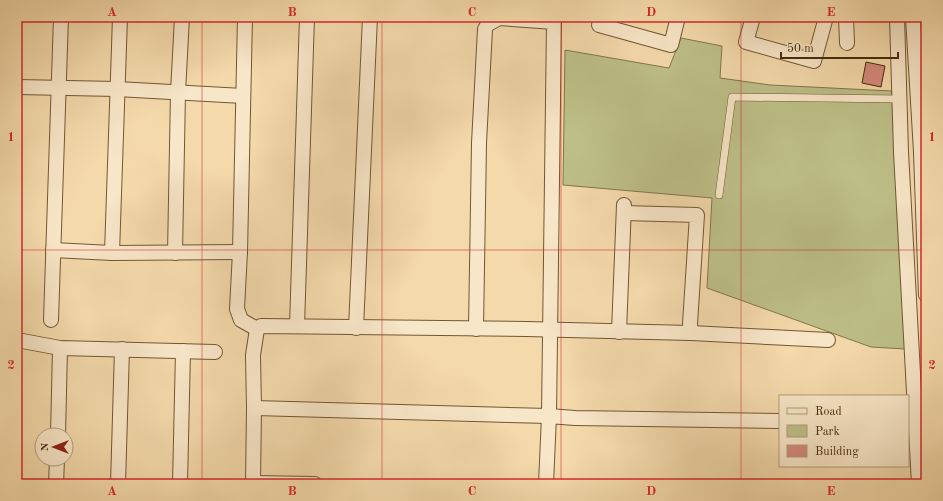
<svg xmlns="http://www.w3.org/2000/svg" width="943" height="501" font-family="'Old Standard TT',serif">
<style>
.green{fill:#bdbf87;stroke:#82764a}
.building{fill:#d4887d;stroke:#472c0c}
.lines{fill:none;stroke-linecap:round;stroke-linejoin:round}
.lane-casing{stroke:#725734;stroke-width:8}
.street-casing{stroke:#725734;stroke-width:16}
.lane{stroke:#f8e6c8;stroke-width:7}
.street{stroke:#f8e6c8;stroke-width:14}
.grid{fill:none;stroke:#d62828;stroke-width:1;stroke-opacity:0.55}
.neatline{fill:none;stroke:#d62828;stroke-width:1.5}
.grid-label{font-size:13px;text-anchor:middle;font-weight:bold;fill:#d62828}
</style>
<rect width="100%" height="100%" fill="#f4d9aa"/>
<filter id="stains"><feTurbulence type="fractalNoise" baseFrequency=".005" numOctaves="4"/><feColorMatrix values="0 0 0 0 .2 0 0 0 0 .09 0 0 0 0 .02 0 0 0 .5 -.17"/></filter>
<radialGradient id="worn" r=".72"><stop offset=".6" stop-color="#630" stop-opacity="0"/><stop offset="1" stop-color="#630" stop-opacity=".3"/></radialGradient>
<path class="green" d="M 681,38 L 722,46 L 720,78 L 770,85 L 892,91 L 905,349 L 871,347 L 707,288 L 712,198 L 563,185 L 565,50 L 669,68 Z"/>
<path class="building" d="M 866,62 L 885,66 L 881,87 L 862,83 Z"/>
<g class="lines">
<g class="lane-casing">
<path id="lane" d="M 719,195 L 732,97 L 900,99"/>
</g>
<g class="street-casing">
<g id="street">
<path d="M 245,17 L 240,252 L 237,309 L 241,320 L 257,329"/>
<path d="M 601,17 L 599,25 L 671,45 L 678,17"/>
<path d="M 753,17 L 746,42 L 814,61 L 826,17"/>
<path d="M 846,17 L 847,43"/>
<path d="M 897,17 L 901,152 L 919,484"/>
<path d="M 913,17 L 921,152 L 926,295"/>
<path d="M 17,87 L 117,89 L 243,96"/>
<path d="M 624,213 L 697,215 L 690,324 L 691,333"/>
<path d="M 53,250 L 112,253 L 240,252"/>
<path d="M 112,253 L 120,17"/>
<path d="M 175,253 L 178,92 L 182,17"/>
<path d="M 51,320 L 61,17"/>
<path d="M 297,326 L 307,17"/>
<path d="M 356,328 L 370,17"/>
<path d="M 257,329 L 261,326 L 526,329 L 691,333 L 828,340"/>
<path d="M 619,332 L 624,205"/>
<path d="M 17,340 L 60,348 L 215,352"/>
<path d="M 254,408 L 549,416 L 554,22 L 499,18 L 488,24 L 485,29 L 479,143 L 476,329"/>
<path d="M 58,435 L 60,348"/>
<path d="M 253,483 L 315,484"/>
<path d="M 56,484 L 57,459"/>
<path d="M 118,484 L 122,349"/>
<path d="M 180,484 L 183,351"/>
<path d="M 253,484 L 254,408 L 253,355 L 257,329"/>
<path d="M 546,484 L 549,416 L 575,418 L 780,421"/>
</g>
</g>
<use href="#lane" class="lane"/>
<use href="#street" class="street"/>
</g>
<path class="grid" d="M 202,17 L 202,484M 382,17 L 382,484M 561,17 L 561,484M 741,17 L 741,484M 17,250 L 926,250"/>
<rect width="943" height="501" fill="none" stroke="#f4d9aa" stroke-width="44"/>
<rect x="779" y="395" width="130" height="72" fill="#f8e6c8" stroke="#b19c7d"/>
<rect x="787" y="408" width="20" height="6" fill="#f8e6c8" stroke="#b19c7d"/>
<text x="815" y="415" font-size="12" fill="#472c0c">Road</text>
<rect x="787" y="425" width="20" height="12" fill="#bdbf87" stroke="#b19c7d"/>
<text x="815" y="435" font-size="12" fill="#472c0c">Park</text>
<rect x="787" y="445" width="20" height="12" fill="#d4887d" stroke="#b19c7d"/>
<text x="815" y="455" font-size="12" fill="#472c0c">Building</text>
<g transform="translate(54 447) rotate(270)"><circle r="19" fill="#f8e6c8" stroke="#b19c7d"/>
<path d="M0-3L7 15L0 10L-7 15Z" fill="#8f2418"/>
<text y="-6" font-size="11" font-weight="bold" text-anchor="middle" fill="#472c0c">N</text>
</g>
<path d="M781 52v6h117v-6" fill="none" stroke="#472c0c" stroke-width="2"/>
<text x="787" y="52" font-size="12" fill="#472c0c" stroke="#f8e6c8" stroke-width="3" paint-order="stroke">50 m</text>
<rect x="22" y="22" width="899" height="457" class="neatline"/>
<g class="grid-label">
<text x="112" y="16">A</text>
<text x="292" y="16">B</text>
<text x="472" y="16">C</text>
<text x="651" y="16">D</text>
<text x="831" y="16">E</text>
<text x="11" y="141">1</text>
<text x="932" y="141">1</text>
<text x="11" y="369">2</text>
<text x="932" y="369">2</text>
<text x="112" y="495">A</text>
<text x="292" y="495">B</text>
<text x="472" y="495">C</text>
<text x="651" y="495">D</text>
<text x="831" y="495">E</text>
</g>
<rect width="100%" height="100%" filter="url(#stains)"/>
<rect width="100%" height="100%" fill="url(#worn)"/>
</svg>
